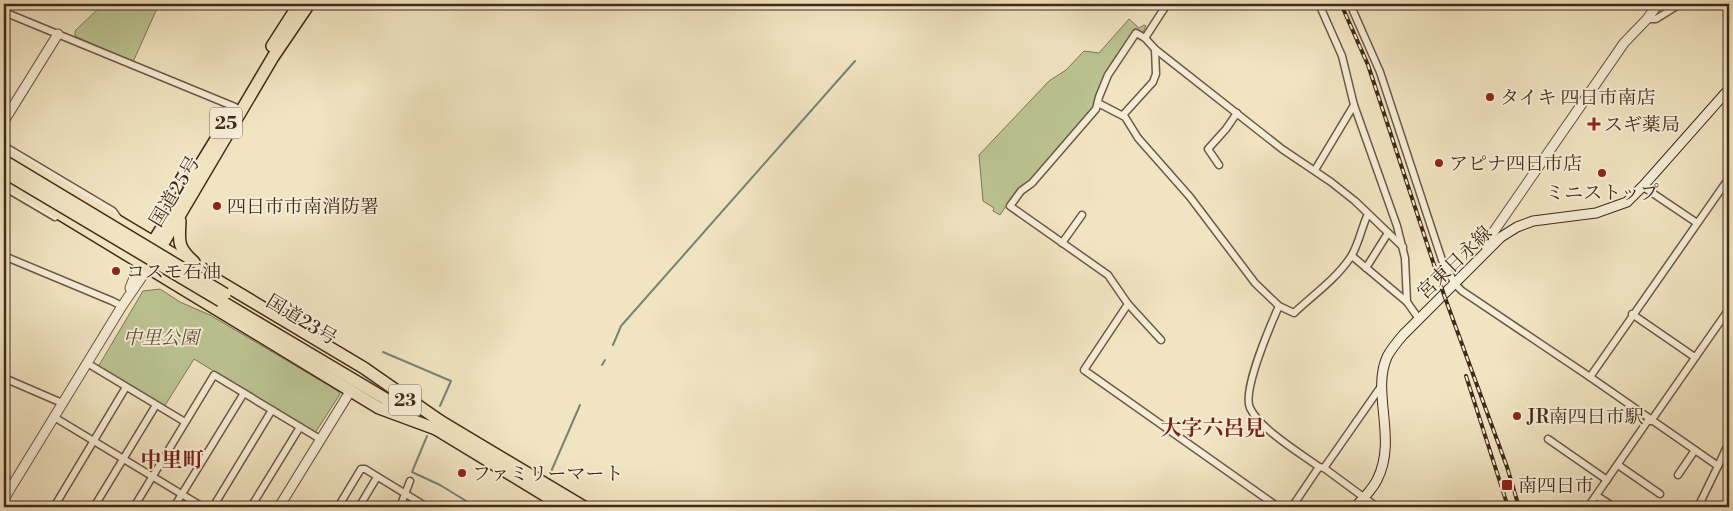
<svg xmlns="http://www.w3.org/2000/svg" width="1733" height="511" font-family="'Libre Bodoni','Noto Serif JP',serif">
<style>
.green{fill:#bbc492;stroke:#7e7756}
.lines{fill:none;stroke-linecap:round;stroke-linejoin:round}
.stream{stroke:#778377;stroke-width:2}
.minor-casing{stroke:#6e5844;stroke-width:9}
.tertiary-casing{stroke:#6e5844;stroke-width:11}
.secondary-casing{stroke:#422a1a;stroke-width:11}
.trunk-casing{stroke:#422a1a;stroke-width:14}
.minor{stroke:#f6edd7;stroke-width:6}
.tertiary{stroke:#f6edd7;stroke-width:9}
.secondary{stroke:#f6edd7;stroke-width:9}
.trunk{stroke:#f1e4c1;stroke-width:11}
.rail-casing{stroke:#422a1a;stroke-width:4}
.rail{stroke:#f6edd7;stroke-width:2;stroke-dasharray:5.5;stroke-linecap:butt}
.trunk-bridge-casing{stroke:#422a1a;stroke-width:14;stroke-linecap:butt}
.trunk-bridge{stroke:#f1e4c1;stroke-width:11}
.poi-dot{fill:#8f2418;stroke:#f6edd7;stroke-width:2}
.labels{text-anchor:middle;stroke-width:4;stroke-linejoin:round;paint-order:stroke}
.shield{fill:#f6edd7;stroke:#786453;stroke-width:1}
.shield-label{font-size:18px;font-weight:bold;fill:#422a1a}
.poi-label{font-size:19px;fill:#422a1a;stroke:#f6edd7;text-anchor:start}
.street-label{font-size:19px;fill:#422a1a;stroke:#f6edd7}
.park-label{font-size:19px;font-style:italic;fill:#605038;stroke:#f6edd7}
.quarter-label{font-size:21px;font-weight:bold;fill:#7a1f14;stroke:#f6edd7}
</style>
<rect width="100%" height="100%" fill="#f1e4c1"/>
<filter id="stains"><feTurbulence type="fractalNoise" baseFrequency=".004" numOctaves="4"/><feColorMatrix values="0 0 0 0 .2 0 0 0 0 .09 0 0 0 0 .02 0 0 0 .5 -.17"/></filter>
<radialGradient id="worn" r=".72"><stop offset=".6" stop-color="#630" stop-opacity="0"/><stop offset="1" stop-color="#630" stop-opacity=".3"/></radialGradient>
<g class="green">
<path d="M 103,4 L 159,4 L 133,62 L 75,36 L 75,31 Z"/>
<path d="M 1129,19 L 1139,28 L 1144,25 L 1146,26 L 1143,32 L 1137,31 C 1120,55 1100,79 1093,107 L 1030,181 L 1018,188 L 1000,215 L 993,211 L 994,208 L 983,201 L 979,155 L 1049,81 L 1066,70 L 1084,51 L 1099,53 Z"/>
<path d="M 160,289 L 180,302 L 210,315 L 338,391 L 340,394 L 315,433 L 194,359 L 164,407 L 98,367 L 143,291 Z"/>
</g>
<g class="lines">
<g class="stream">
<path d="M 613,345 L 621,326 L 855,61"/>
<path d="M 383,352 L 451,381 L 440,406"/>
<path d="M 602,365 L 605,360"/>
<path d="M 427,436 L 412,472 L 440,485 L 476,507"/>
<path d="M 550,474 L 580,405"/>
<path d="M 537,507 L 539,502"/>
</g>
<g class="minor-casing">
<g id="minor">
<path d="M 1319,4 L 1342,56 L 1354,105 L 1397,226 L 1405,258 L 1407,302 L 1419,319"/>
<path d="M 1350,4 L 1380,72 L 1442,260 L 1455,284 L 1462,291 L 1590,377 L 1718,466 L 1698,507"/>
<path d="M 4,12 L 235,107"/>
<path d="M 1647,19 L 1656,19 L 1680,4"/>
<path d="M 1145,38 L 1167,4"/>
<path d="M 1098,103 L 1125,117 L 1138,138 L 1190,197 L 1255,283 L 1279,306 L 1294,313 C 1313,295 1335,280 1350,258 C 1359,245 1361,228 1368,214"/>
<path d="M 1123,115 L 1153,82 L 1156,74 L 1155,49"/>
<path d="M 4,146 L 113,211 L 118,218"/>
<path d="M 1219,165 L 1208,149 L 1226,129 L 1237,113"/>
<path d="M 1315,170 L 1354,105"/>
<path d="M 1642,186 L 1697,223"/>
<path d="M 4,187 L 55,217"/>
<path d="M 1062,243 L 1082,215"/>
<path d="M 4,256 L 112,301 L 122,306"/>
<path d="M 1352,256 L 1407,302"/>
<path d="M 1366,268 L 1388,233"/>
<path d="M 1128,304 L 1161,340"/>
<path d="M 1279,306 C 1271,324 1242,391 1250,408 C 1260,429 1300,453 1319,467 L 1324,468 L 1377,507"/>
<path d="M 1632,314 L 1693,356 L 1696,356"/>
<path d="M 87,363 L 185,422"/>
<path d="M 1590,377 L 1729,178"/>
<path d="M 4,378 L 62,403"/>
<path d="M 54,417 L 203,507"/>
<path d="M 1651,421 L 1729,309"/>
<path d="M 1548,439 L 1607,480"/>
<path d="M 1618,465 L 1660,494"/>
<path d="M 1718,466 L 1729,442"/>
<path d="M 1324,468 L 1382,385"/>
<path d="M 1678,475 L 1695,450"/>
<path d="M 1597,496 L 1614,507"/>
<path d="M 54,507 L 126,387"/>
<path d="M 94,507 L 156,405"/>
<path d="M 134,507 L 214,375 L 320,439"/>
<path d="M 174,507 L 244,393"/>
<path d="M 213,507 L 272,410"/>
<path d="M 251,507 L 300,427"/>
<path d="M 338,507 L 361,469 L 365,469 L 427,507"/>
<path d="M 359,507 L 377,477"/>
<path d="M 400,507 L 410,481"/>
<path d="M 1278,507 L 1084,370 L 1128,304 L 1108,275 L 1010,206 L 1021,191 L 1032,183 L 1096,109 L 1099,97 L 1108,75 L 1136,33 L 1145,38 L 1155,49 L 1282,149 L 1331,182 L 1355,201 L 1403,247"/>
<path d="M 1292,507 L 1319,467"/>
<path d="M 1588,507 L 1649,419"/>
</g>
</g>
<g class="tertiary-casing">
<g id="tertiary">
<path d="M 4,121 L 58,34"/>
<path d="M 1488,249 L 1486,246 L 1492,234 L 1624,43 L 1647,19 L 1658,4"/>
<path d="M 130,288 L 140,263"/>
<path d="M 4,499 L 122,306 L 148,268"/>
<path d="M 279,507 L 351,390"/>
</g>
</g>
<g class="secondary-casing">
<path id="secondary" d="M 1355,507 C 1363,499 1372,490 1377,480 C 1398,439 1371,393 1387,357 C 1391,349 1397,342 1403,335 L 1501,237 L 1517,227 L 1533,221 L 1596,213 L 1627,202 L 1644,185 L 1729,89"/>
</g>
<g class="trunk-casing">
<g id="trunk">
<path d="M 272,46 L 299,4"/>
<path d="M 4,153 L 364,368 L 440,421"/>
<path d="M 4,180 L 379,408 L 436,429"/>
<path d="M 180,221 C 179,241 177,247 194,262"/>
<path d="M 150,247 L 232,113"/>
<path d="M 158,252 L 273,57 L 309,4"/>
<path d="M 221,301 L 411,414"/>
<path d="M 435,418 L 584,507"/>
<path d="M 431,426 L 564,507"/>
</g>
</g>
<use href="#minor" class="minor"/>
<use href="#tertiary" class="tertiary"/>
<use href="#secondary" class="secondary"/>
<use href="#trunk" class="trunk"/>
<g class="rail-casing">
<g id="rail">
<path d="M 1341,4 L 1368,65 L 1444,295 L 1507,467 L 1519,507"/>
<path d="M 1466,376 L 1508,507"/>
</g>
</g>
<use href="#rail" class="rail"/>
<g class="trunk-bridge-casing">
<g id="trunk-bridge">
<path d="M 4,161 L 225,294"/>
<path d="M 4,172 L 221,301"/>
</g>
</g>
<use href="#trunk-bridge" class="trunk-bridge"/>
</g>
<g class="poi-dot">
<circle cx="1490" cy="97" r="5"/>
<path d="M1591.5 116.5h5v5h5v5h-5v5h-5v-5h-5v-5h5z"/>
<circle cx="1439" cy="163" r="5"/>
<circle cx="1602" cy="173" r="5"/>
<circle cx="217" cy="206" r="5"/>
<circle cx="116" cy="271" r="5"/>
<circle cx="1517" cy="416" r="5"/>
<circle cx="462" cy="473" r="5"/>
<rect x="1501" y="479" width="12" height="12" rx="2.5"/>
</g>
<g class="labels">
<g class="shield">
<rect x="210" y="107.5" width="32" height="31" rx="4"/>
<rect x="389" y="384.5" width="32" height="31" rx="4"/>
</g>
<g class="shield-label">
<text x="226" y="129">25</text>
<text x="405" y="406">23</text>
</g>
<g class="poi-label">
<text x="1500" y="104">タイキ 四日市南店</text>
<text x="1604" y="131">スギ薬局</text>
<text x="1449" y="170">アピナ四日市店</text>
<text x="1602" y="199" text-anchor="middle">ミニストップ</text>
<text x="227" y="213">四日市市南消防署</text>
<text x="126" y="278">コスモ石油</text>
<text x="1527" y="423">JR南四日市駅</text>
<text x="472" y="480">ファミリーマート</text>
<text x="1518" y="492">南四日市</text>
</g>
<g class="street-label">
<text transform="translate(174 191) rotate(-59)" y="7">国道25号</text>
<text transform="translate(1454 262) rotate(-44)" y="7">宮東日永線</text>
<text transform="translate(302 319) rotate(31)" y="7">国道23号</text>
</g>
<g class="park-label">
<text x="161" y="344">中里公園</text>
</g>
<g class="quarter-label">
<text x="1213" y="435">大字六呂見</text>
<text x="172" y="467">中里町</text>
</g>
</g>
<rect width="1733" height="511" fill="none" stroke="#f1e4c1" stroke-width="20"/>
<rect x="5" y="5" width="1723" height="501" fill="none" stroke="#422a1a" stroke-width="2.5"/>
<rect x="10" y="10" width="1713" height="491" fill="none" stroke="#422a1a"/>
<rect width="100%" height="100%" filter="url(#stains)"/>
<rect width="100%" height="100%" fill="url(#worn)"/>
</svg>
